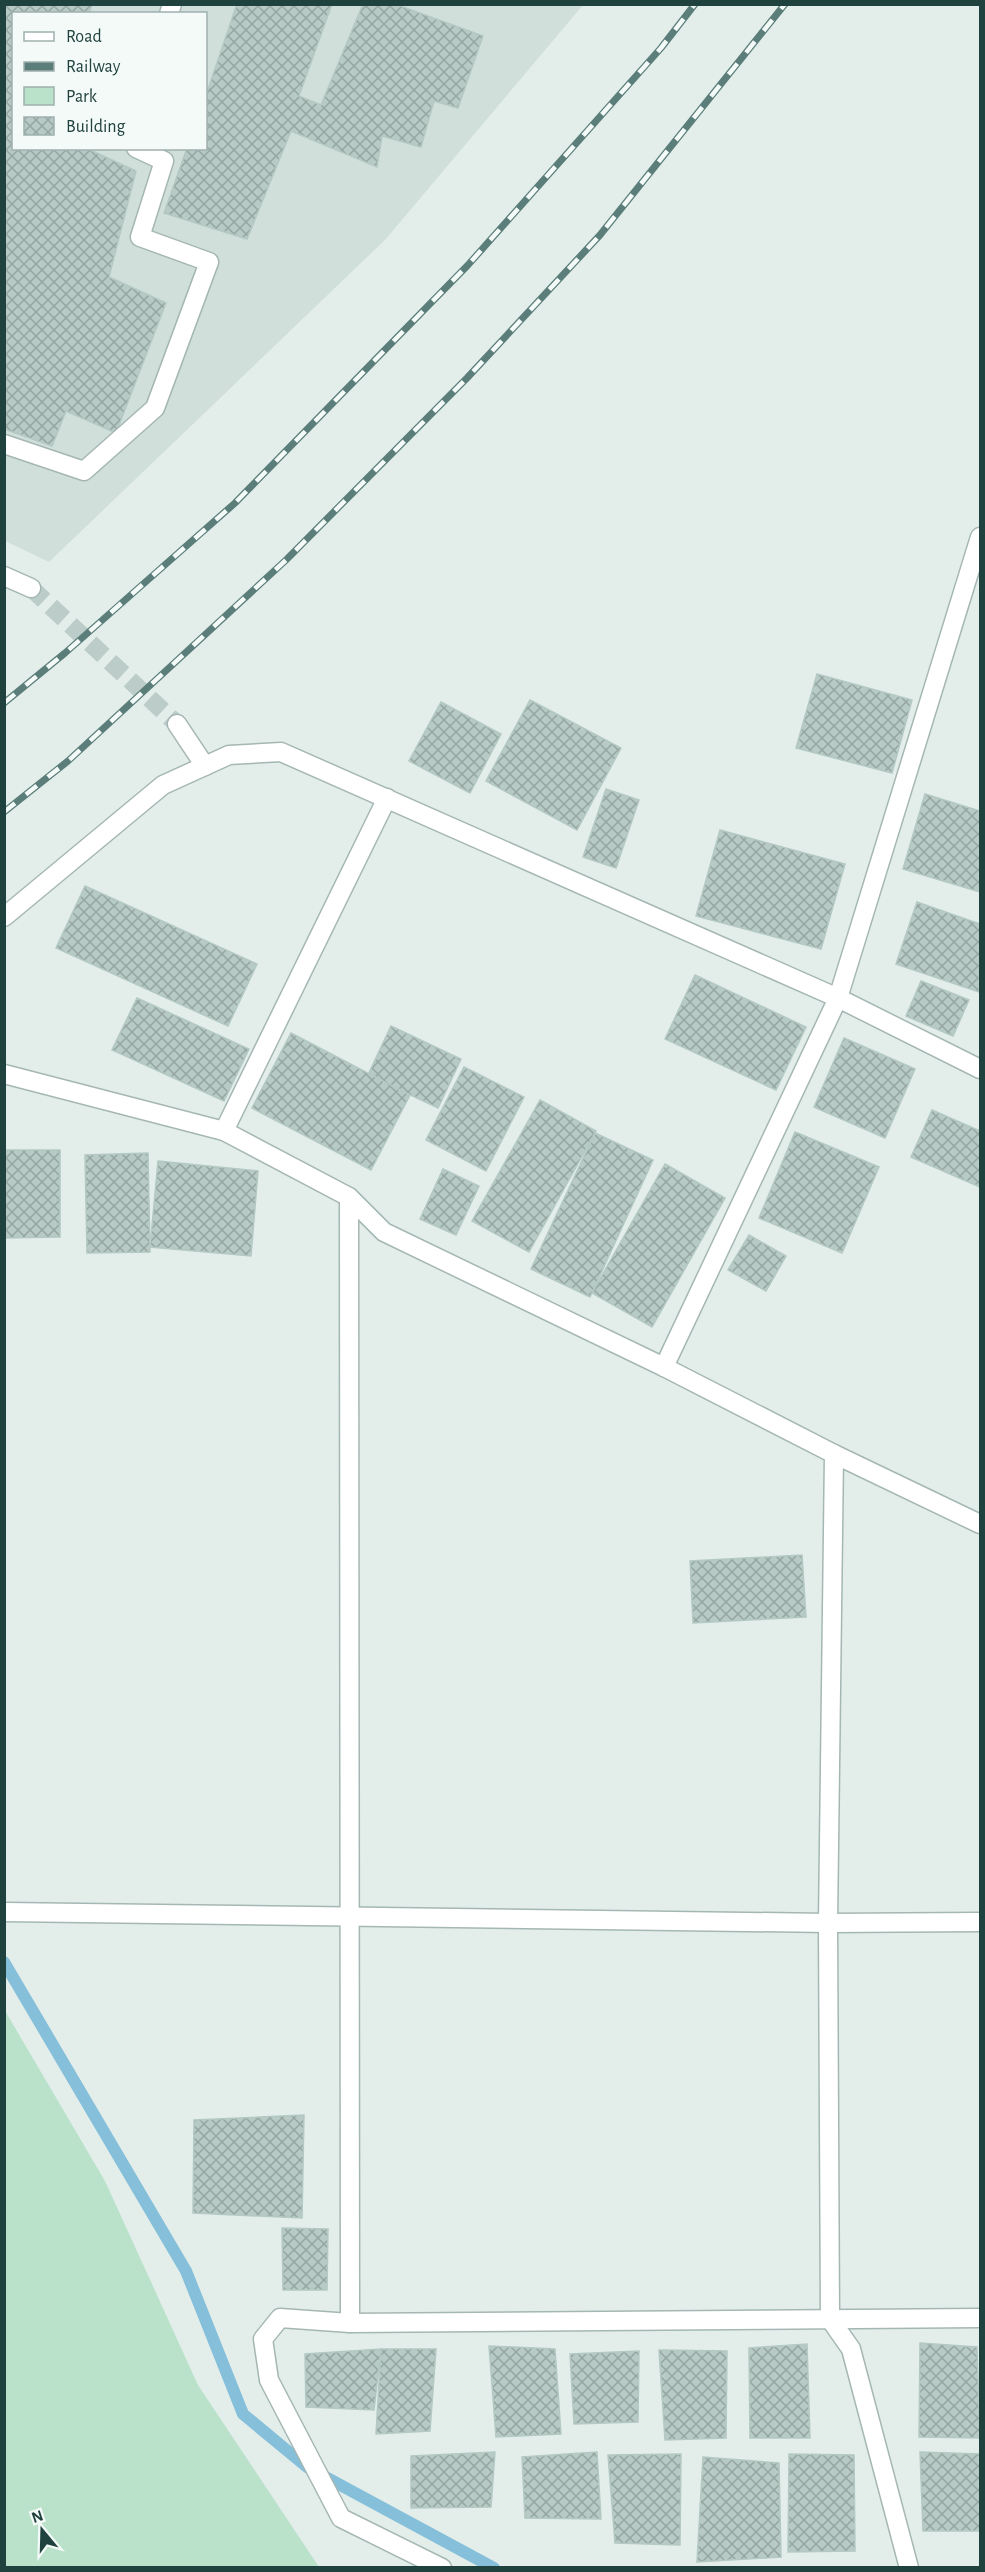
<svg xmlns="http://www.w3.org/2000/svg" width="985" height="2572" font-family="'Alegreya Sans',sans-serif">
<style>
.built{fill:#d1dfda;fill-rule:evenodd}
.green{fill:#bae2cb}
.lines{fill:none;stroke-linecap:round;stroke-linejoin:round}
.stream{stroke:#85bfd9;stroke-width:12}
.building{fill:url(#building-cross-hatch);stroke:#b4c9c4;stroke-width:1.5}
.minor-tunnel{stroke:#bcccc8;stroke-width:18;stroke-dasharray:18 9;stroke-linecap:butt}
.service-casing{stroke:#a5b7b4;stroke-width:21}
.minor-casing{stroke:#a5b7b4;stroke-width:21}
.tertiary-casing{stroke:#a5b7b4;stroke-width:21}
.service{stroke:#fff;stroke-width:18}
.minor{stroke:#fff;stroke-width:18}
.tertiary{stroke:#fff;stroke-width:18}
.rail-casing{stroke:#5b7e7a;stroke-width:7}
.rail{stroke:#f4faf8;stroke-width:4.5;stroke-dasharray:14;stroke-linecap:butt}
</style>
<defs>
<pattern id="building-cross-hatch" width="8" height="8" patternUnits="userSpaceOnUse" patternTransform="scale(1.5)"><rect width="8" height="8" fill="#b8cac5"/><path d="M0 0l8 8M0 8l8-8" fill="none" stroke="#95a6a1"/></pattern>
</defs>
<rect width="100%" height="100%" fill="#e3eeeb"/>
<path class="built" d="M 5,5 L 583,5 L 385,240 L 49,562 L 5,541 ZM 14,14 L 206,14 L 206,148 L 14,148 Z"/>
<path class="green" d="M 4,2009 L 105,2181 L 198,2385 L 319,2567 L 5,2567 Z"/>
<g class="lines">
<path class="stream" d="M 4,1962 L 186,2271 L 243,2414 L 307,2467 L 494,2568"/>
</g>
<g class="building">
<path d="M 4,4 L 92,4 L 89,14 L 14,14 L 14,148 L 86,148 L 136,171 L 109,277 L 166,303 L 116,433 L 66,411 L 52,446 L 4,429 Z"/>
<path d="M 237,4 L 332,4 L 299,96 L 321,105 L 363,4 L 395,4 L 483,36 L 458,108 L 434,101 L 421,147 L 382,136 L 377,167 L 291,131 L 247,239 L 164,213 L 187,148 L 206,148 L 206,95 Z"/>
<path d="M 817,674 L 912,700 L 892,773 L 796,748 Z"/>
<path d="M 530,700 L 621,748 L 577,830 L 486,781 Z"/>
<path d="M 441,702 L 501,734 L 470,793 L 409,761 Z"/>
<path d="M 606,789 L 639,800 L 616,868 L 583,857 Z"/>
<path d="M 925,794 L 980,811 L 980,892 L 903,869 Z"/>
<path d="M 720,830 L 845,864 L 821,949 L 696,916 Z"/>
<path d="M 85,886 L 257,964 L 228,1026 L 56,948 Z"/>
<path d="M 917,902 L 980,924 L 979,992 L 896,964 Z"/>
<path d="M 695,975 L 806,1027 L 776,1090 L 665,1039 Z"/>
<path d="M 921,981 L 969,1000 L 953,1036 L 906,1016 Z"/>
<path d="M 137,998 L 249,1049 L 224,1101 L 112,1050 Z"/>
<path d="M 391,1026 L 461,1059 L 438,1108 L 368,1075 Z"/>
<path d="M 291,1033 L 410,1095 L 371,1170 L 252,1108 Z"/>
<path d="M 844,1038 L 915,1069 L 885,1138 L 814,1107 Z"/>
<path d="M 464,1067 L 524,1097 L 486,1171 L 426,1140 Z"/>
<path d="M 540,1100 L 596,1131 L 529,1252 L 472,1221 Z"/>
<path d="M 932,1110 L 980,1131 L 980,1187 L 911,1157 Z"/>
<path d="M 795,1132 L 879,1167 L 842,1253 L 759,1218 Z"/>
<path d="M 595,1133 L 653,1160 L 590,1297 L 531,1269 Z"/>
<path d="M 4,1150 L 60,1150 L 60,1237 L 4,1238 Z"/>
<path d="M 148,1153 L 150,1252 L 87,1253 L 85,1155 Z"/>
<path d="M 158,1161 L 258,1171 L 251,1256 L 150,1247 Z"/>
<path d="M 665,1164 L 725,1198 L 652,1327 L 592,1293 Z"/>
<path d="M 443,1169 L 479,1186 L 456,1235 L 420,1219 Z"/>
<path d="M 749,1235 L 786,1256 L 766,1291 L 728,1270 Z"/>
<path d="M 802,1555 L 806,1617 L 693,1623 L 690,1561 Z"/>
<path d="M 304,2115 L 302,2218 L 193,2213 L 194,2120 Z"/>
<path d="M 282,2228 L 328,2229 L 327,2290 L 283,2290 Z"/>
<path d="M 920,2343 L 977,2347 L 980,2438 L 919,2437 Z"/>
<path d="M 807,2344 L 810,2438 L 750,2438 L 749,2348 Z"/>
<path d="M 489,2346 L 555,2349 L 561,2434 L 496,2437 Z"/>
<path d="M 381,2349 L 374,2410 L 306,2407 L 305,2354 Z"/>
<path d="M 381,2349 L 436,2349 L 430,2431 L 376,2434 Z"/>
<path d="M 659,2350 L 727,2351 L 726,2438 L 665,2440 Z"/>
<path d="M 639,2351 L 638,2422 L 574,2424 L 570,2354 Z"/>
<path d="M 495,2452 L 491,2507 L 411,2508 L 411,2456 Z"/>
<path d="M 597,2452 L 601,2519 L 525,2518 L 522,2457 Z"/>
<path d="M 920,2452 L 980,2454 L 980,2531 L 923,2531 Z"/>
<path d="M 681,2454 L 680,2545 L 615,2543 L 608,2455 Z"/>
<path d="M 789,2454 L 854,2455 L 855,2551 L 788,2552 Z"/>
<path d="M 703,2457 L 779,2463 L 781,2557 L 697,2562 Z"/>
</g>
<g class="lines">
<path class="minor-tunnel" d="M 31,588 L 177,724"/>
<g class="service-casing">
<g id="service">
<path d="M 169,14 L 172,4"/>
<path d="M 4,444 L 84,471 L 155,408 L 209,262 L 140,237 L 164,161 L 136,148"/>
</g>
</g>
<g class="minor-casing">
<g id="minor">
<path d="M 4,576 L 31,588"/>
<path d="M 177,724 L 205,766"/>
<path d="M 4,1074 L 224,1131 L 387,798"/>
<path d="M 349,1197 L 350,2323"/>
<path d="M 664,1367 L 838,998 L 980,537"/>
<path d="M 834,1454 L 980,1524"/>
<path d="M 4,1912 L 828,1923 L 834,1454 L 664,1367 L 384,1232 L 349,1197 L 224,1131"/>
<path d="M 442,2568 L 341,2518 L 269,2380 L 263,2339 L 280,2318 L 350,2323 L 980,2318"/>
<path d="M 909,2568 L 851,2349 L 830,2319 L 828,1923 L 980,1922"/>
</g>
</g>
<g class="tertiary-casing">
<path id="tertiary" d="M 4,917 L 163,785 L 229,755 L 281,752 L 838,998 L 980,1069"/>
</g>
<use href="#service" class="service"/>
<use href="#minor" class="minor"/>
<use href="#tertiary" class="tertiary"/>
<g class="rail-casing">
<g id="rail">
<path d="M 4,703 L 65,653 L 235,503 L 468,265 L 661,48 L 695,4"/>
<path d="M 4,812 L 68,761 L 286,560 L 467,378 L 600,235 L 785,4"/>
</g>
</g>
<use href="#rail" class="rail"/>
</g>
<rect width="985" height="2572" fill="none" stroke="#20423e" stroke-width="12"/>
<rect x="12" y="12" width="195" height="138" fill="#f4faf8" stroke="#9fb0ae" stroke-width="1.5"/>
<rect x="24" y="32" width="30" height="9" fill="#ffffff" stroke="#9fb0ae" stroke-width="1.5"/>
<text x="66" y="42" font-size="18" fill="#20423e">Road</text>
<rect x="24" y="62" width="30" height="9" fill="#5b7e7a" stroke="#9fb0ae" stroke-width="1.5"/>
<text x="66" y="72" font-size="18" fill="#20423e">Railway</text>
<rect x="24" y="87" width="30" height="18" fill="#bae2cb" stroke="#9fb0ae" stroke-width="1.5"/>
<text x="66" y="102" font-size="18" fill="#20423e">Park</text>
<rect x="24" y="117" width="30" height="18" fill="url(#building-cross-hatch)" stroke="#9fb0ae" stroke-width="1.5"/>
<text x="66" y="132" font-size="18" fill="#20423e">Building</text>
<g transform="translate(42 2530) rotate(341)" stroke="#f4faf8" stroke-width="4.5" paint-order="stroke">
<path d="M0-4.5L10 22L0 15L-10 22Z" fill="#20423e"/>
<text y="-9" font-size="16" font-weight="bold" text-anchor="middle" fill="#20423e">N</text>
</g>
</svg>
